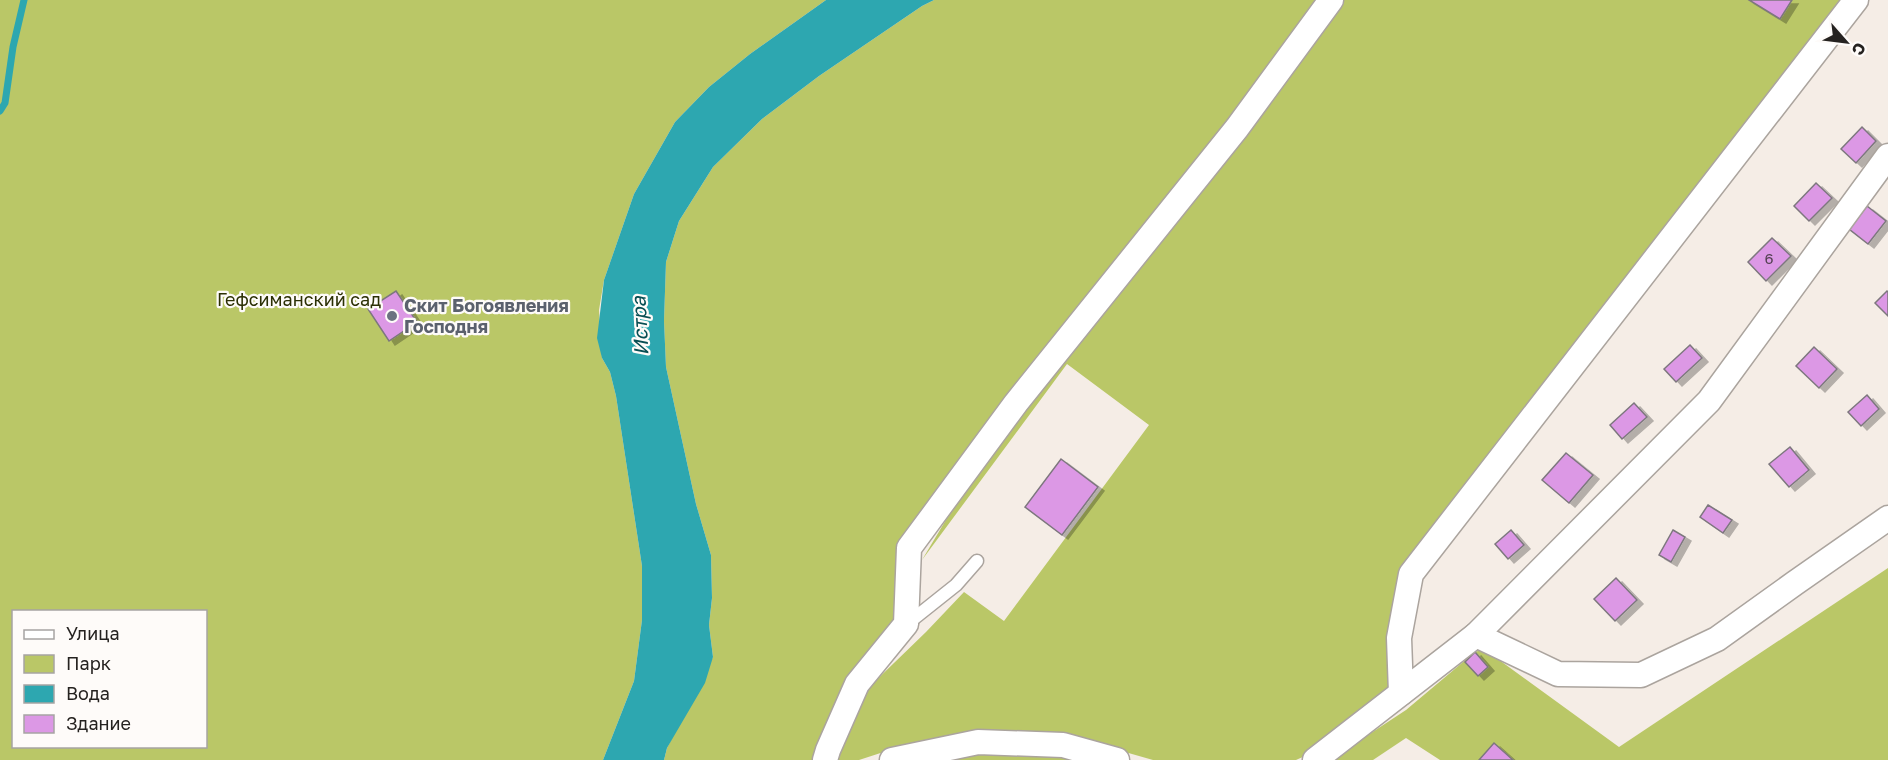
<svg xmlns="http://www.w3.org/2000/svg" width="1888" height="760" font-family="'Golos Text',sans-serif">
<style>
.green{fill:#bac767;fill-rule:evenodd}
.water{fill:#2da7b0}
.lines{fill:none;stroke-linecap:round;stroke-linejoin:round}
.stream{stroke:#2da7b0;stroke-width:7}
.building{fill:#dc98e5;stroke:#7d777e;stroke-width:1.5;filter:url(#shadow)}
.service-casing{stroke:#aba49e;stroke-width:15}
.minor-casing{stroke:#aba49e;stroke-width:27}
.service{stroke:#fff;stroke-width:12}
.minor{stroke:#fff;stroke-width:24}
.worship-dot{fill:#6b7280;stroke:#fefbf9;stroke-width:2}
.labels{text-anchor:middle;stroke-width:4.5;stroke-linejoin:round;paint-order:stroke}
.number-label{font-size:15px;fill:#534051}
.park-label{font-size:18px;fill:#2c3004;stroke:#fefbf9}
.worship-label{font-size:18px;font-weight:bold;fill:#5b616d;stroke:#fefbf9;text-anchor:start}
.water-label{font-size:20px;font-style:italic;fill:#074e53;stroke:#fefbf9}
</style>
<defs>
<filter id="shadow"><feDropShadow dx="6" dy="4" stdDeviation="0" flood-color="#0004"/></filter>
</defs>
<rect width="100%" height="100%" fill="#f5ede6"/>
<g class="green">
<path d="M 0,0 L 826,0 L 750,54 L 709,87 L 675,122 L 634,194 L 604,280 L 599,310 L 602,358 L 610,372 L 616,396 L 642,566 L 642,620 L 634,681 L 603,760 L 0,760 ZM 14,612 L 206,612 L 206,746 L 14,746 Z"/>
<path d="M 934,0 L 1317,0 L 1237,111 L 1006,397 L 900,544 L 895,628 L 816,760 L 664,760 L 667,748 L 713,657 L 709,625 L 712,598 L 711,555 L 696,504 L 666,367 L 664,321 L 666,262 L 679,221 L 713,167 L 762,119 L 819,76 L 922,6 Z"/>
<path d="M 1344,0 L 1844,0 L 1405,567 L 1396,687 L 1316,751 L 1296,760 L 1153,760 L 1069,736 L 899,747 L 859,760 L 834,760 L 863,693 L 926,632 L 964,592 L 1004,621 L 1149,425 L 1067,364 L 922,560 L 968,483 L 1240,141 Z"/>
<path d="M 1888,568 L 1888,760 L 1440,760 L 1406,738 L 1373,760 L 1330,760 L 1406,710 L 1475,652 L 1484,649 L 1619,747 Z"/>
<path d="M 979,753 L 1061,755 L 1071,760 L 942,760 Z"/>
</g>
<path class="water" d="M 826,0 L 934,0 L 922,6 L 819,76 L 762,119 L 713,167 L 679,221 L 666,262 L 664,321 L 666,367 L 696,504 L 711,555 L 712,598 L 709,625 L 713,657 L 705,683 L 667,748 L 664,760 L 603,760 L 634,681 L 642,620 L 642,566 L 616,396 L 610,372 L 602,358 L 597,338 L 604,280 L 634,194 L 675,122 L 709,87 L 750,54 Z"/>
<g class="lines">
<path class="stream" d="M 0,111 L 5,103 L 13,47 L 24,0"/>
</g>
<g class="building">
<path d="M 1749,0 L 1792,0 L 1780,19 Z"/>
<path d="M 1862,127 L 1876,141 L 1856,163 L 1841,149 Z"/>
<path d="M 1816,183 L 1832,198 L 1809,221 L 1794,206 Z"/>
<path d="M 1867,206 L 1886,221 L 1868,244 L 1849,229 Z"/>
<path d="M 1772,238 L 1791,256 L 1766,281 L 1748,262 Z"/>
<path d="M 396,291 L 417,322 L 389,341 L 368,309 Z"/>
<path d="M 1887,291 L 1888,292 L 1888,316 L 1875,303 Z"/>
<path d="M 1690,345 L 1702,358 L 1676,382 L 1664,369 Z"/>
<path d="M 1814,347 L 1837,369 L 1819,388 L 1796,366 Z"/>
<path d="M 1867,395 L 1879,409 L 1861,426 L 1848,412 Z"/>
<path d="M 1634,403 L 1647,417 L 1622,439 L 1610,425 Z"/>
<path d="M 1790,447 L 1809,470 L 1789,487 L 1769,464 Z"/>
<path d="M 1566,453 L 1593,475 L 1569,503 L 1542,480 Z"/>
<path d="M 1061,459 L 1098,487 L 1062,535 L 1025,507 Z"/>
<path d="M 1708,505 L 1732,520 L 1723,533 L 1700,517 Z"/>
<path d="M 1511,530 L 1524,545 L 1508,559 L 1495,544 Z"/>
<path d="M 1673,530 L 1685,537 L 1671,562 L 1659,555 Z"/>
<path d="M 1616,578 L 1637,600 L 1615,621 L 1594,599 Z"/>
<path d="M 1475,652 L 1488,667 L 1478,676 L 1465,662 Z"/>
<path d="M 1494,743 L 1513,760 L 1479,760 Z"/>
</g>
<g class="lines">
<g class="service-casing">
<path id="service" d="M 907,624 L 956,585 L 977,561"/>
</g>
<g class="minor-casing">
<g id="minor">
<path d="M 1476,635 L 1709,401 L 1888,156"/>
<path d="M 1401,693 L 1399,638 L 1411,574 L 1856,0"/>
<path d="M 825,760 L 828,750 L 857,684 L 906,624 L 909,548 L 1016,403 L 1237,128 L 1331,0"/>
<path d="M 892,760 L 978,742 L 1063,745 L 1117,760"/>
<path d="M 1315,760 L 1476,635 L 1558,674 L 1641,675 L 1717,639 L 1795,583 L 1888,518"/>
</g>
</g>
<use href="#service" class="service"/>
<use href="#minor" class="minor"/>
</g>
<circle class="worship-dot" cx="392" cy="316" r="6"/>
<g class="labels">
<g class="number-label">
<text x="1769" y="264">6</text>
</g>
<g class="park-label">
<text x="299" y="306">Гефсиманский сад</text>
</g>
<g class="worship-label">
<text x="404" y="312">Скит Богоявления<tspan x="404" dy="21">Господня</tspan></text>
</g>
<g class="water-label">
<text transform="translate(640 326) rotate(-93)" y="7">Истра</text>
</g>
</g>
<rect x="12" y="610" width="195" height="138" fill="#fefbf9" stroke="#a7a4a2" stroke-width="1.5"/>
<rect x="24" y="630" width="30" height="9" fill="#ffffff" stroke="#a7a4a2" stroke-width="1.5"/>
<text x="66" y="640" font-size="18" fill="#252220">Улица</text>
<rect x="24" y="655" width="30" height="18" fill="#bac767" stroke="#a7a4a2" stroke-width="1.5"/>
<text x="66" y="670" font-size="18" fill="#252220">Парк</text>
<rect x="24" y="685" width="30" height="18" fill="#2da7b0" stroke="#a7a4a2" stroke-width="1.5"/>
<text x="66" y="700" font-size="18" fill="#252220">Вода</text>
<rect x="24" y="715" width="30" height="18" fill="#dc98e5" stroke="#a7a4a2" stroke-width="1.5"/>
<text x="66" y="730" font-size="18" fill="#252220">Здание</text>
<g transform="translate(1846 42) rotate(118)" stroke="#fefbf9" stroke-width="4.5" paint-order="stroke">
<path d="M0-4.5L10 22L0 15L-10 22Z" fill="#252220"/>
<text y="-9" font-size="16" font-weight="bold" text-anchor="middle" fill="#252220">С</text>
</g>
</svg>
